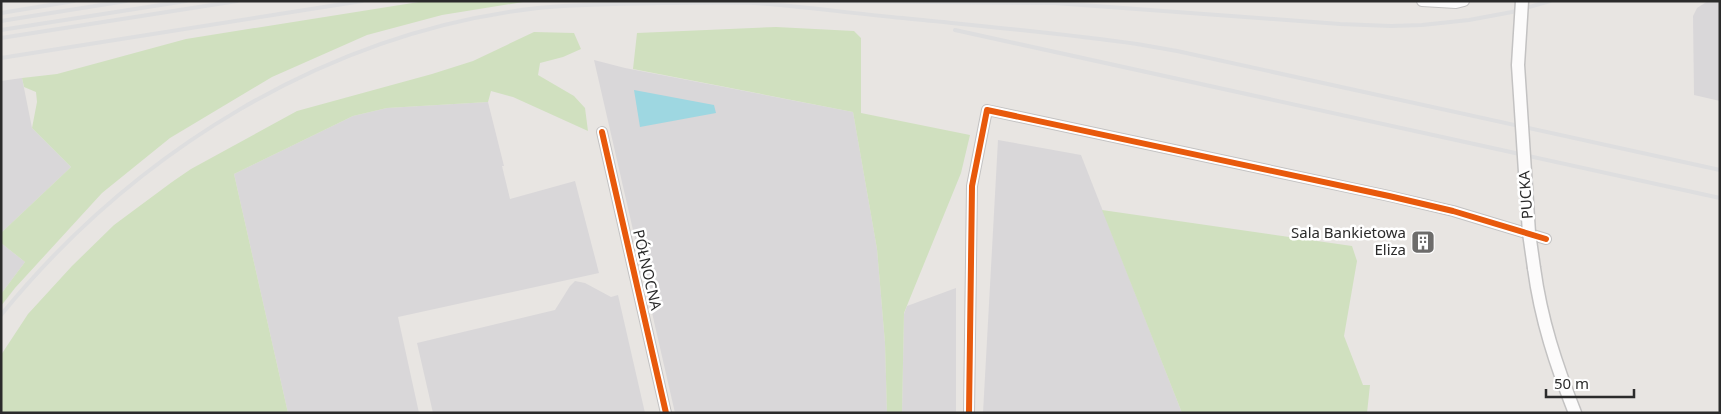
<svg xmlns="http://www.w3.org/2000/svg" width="1721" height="414" font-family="'Noto Sans',sans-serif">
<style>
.industrial{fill:#d9d7d9}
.green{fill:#d0e0bf}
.water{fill:#9ed7e1}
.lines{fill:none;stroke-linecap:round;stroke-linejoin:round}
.minor-casing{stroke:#c3c2c2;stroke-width:12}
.tertiary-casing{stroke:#c3c2c2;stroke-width:15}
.minor{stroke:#fcfbfb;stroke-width:10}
.tertiary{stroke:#fcfbfb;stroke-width:12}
.rail{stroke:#dededf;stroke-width:4}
.tertiary-bridge-casing{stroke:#c3c2c2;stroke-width:15;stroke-linecap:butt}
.tertiary-bridge{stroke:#fcfbfb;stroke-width:12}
.cycleway-casing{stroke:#fff;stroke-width:9}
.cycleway{stroke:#e8590c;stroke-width:6}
.labels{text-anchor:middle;stroke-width:5;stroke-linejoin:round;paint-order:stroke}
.street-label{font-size:15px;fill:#2b2b2b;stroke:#fff}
.poi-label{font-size:15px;fill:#2b2b2b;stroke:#fff;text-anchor:end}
</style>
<rect width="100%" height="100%" fill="#e8e5e2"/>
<g class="industrial">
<path d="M 1708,1 L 1720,1 L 1720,101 L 1694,95 L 1693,16 L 1697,8 Z"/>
<path d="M 594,60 L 625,68 L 853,112 L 877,249 L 885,343 L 887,413 L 675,413 Z"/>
<path d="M 22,78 L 32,128 L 71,167 L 1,233 L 1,81 Z"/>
<path d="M 488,102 L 504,166 L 502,166 L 510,199 L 575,181 L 599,273 L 398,317 L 419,413 L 288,413 L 234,174 L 353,116 L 387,108 Z"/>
<path d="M 998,140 L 1081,155 L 1182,413 L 983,413 Z"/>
<path d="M 1,243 L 25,262 L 1,294 Z"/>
<path d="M 575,281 L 585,283 L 611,297 L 618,295 L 645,413 L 433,413 L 417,343 L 555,310 L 570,286 Z"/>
<path d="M 956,288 L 956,413 L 902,413 L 904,314 L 907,306 Z"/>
</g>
<g class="green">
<path d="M 425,1 L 529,1 L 442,15 L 367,35 L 272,77 L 170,138 L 102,193 L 15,288 L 1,306 L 1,294 L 25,262 L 1,243 L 1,233 L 71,167 L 32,128 L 37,102 L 36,92 L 24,87 L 22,78 L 57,74 L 186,39 Z"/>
<path d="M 776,27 L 854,31 L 861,38 L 861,113 L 970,135 L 961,173 L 904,313 L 902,413 L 887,413 L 885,343 L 877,249 L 853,112 L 633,69 L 637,33 Z"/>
<path d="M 534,32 L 574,33 L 581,49 L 563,57 L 540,63 L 538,75 L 574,96 L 585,108 L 588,131 L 513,97 L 491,91 L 488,102 L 387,108 L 353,116 L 234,174 L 288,413 L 1,413 L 1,355 L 28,314 L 72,266 L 114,225 L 172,182 L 191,169 L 297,111 L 432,74 L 473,61 Z"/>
<path d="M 1102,210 L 1352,246 L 1357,261 L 1344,336 L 1363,385 L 1370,385 L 1367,413 L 1182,413 Z"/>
</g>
<path class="water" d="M 634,90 L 714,105 L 716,113 L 640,127 Z"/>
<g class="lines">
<g class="minor-casing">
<g id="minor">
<path d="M 1422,1 L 1456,3 L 1464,1"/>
<path d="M 602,132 L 666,413"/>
<path d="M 969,413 L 972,186 L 987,110 L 1389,196 L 1453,211 L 1546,239"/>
</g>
</g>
<g class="tertiary-casing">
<path id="tertiary" d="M 1534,268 C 1541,320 1556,365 1575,413"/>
</g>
<use href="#minor" class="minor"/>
<use href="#tertiary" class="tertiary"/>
<g class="rail">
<path d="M 820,1 L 1055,3 L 1340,24 L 1391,26 L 1422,25 L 1469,20 L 1512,12 L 1550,1"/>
<path d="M 1,13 L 74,1"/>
<path d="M 1,21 L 126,1"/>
<path d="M 1,30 L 186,1"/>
<path d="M 955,30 L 1720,198"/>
<path d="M 1,38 L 237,1"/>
<path d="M 1,58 L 362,1"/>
<path d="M 1,315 C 134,152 326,32 538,8 C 579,4 620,4 662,3 C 692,3 724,2 755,3 C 804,6 854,14 903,18 C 981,26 1060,33 1137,44 L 1177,51 L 1720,170"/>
</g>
<g class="tertiary-bridge-casing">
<path id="tertiary-bridge" d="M 1522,1 L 1518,65 L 1529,233 L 1534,268"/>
</g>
<use href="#tertiary-bridge" class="tertiary-bridge"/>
<g class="cycleway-casing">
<g id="cycleway">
<path d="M 602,132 L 666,413"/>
<path d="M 969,413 L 972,186 L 987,110 L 1389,196 L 1453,211 L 1546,239"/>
</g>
</g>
<use href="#cycleway" class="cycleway"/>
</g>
<defs>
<g id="building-square" transform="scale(1.25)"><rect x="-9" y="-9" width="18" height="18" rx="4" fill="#6d6c6b" stroke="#fff"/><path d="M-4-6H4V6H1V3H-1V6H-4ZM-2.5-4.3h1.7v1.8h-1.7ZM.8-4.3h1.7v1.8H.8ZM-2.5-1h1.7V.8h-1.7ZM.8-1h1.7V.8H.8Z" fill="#fff"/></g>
</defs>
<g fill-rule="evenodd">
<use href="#building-square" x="1423" y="242"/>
</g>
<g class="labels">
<g class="street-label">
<text transform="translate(1526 195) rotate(-94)" y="5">PUCKA</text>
<text transform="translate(647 270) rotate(77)" y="5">PÓŁNOCNA</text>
</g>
<g class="poi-label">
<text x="1406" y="238">Sala Bankietowa<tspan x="1406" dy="17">Eliza</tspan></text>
</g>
</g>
<rect width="1721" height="414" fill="none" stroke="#2b2b2b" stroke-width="5"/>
<path d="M1546 389v8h88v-8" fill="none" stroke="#2b2b2b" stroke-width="2.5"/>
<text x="1554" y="389" font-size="15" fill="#2b2b2b" stroke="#ffffff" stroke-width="4" paint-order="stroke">50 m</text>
</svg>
